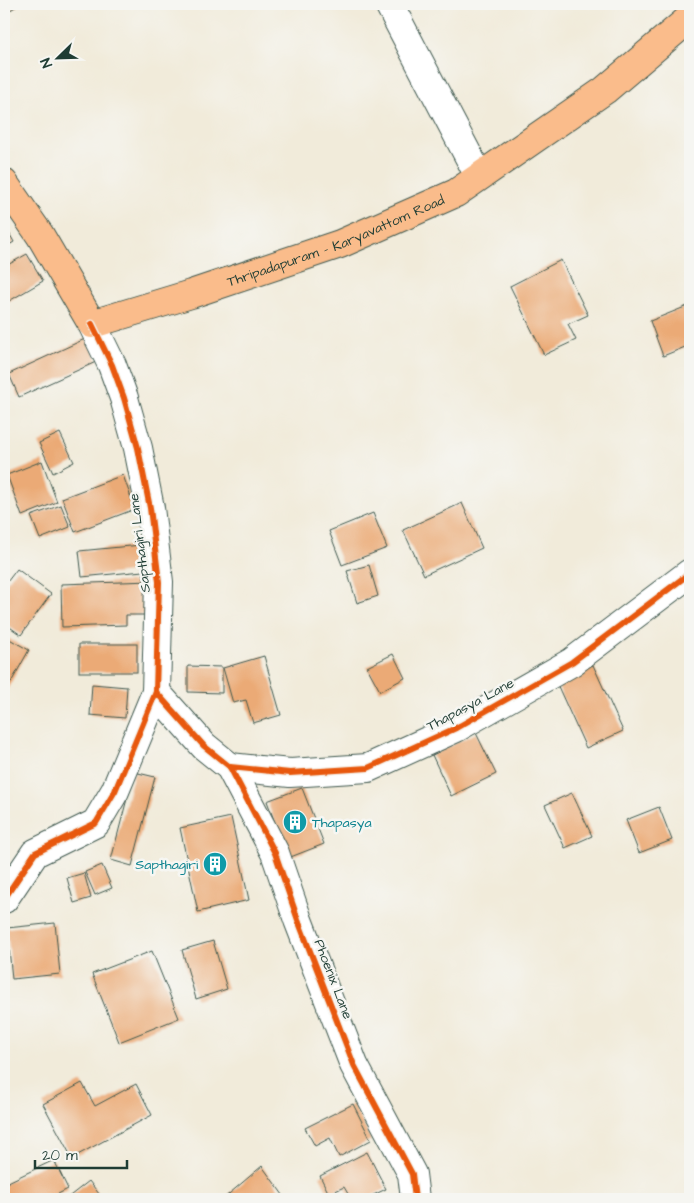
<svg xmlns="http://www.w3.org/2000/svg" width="694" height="1203" font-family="'Architects Daughter',sans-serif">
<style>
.building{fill:#ebaa76}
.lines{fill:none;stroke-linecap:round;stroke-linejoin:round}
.minor-casing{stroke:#3e574d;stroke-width:30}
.major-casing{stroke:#3e574d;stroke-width:30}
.minor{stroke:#fff;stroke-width:28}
.major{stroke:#fabc8b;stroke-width:28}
.cycleway-casing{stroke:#f6f6f2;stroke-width:9}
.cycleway{stroke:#e8590c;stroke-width:6}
.labels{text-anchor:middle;stroke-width:5;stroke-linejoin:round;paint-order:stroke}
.street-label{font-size:14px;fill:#1f3d34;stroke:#f6f6f2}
.culture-label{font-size:14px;fill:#0d838f;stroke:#f6f6f2;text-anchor:start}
</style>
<rect width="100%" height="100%" fill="#f6f6f2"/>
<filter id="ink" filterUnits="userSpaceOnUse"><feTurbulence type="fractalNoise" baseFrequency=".02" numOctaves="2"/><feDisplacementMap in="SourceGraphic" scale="10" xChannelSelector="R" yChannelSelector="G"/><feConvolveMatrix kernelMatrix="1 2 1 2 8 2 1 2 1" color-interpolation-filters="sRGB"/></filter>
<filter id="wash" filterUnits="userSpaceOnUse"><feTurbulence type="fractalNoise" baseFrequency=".0096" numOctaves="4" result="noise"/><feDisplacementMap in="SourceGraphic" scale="20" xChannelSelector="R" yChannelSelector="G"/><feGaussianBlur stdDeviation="1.12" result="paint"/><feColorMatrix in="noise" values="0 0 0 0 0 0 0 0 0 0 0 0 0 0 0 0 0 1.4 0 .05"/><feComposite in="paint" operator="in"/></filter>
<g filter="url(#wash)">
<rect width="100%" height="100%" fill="#f1ebda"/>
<g id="blocks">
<g class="building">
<path d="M 4,4 L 20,4 L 4,14 Z"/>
<path d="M 4,224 L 14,242 L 4,248 Z"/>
<path d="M 27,254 L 43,281 L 4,304 L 4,267 Z"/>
<path d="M 561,260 L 588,315 L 568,324 L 576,340 L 544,355 L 510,286 Z"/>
<path d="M 690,305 L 690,345 L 663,356 L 650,321 Z"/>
<path d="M 87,338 L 98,361 L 19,397 L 9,374 Z"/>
<path d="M 60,433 L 74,462 L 53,473 L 39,443 Z"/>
<path d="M 42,461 L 57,502 L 22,516 L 7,475 Z"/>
<path d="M 123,475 L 135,509 L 75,532 L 62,498 Z"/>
<path d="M 462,503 L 482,548 L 424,575 L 403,530 Z"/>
<path d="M 61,505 L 70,527 L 40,539 L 31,516 Z"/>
<path d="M 373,513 L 387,548 L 342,565 L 329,531 Z"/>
<path d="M 141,545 L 143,571 L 82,577 L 79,551 Z"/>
<path d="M 369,565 L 378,596 L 357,603 L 347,571 Z"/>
<path d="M 17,569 L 51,594 L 21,635 L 4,623 L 4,586 Z"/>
<path d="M 152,581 L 153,615 L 126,615 L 126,625 L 62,627 L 61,584 Z"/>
<path d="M 4,636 L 29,650 L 4,695 Z"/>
<rect x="79" y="644" width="58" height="28"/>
<path d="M 393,654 L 405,678 L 380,691 L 367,667 Z"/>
<path d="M 264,656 L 281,715 L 253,723 L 246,700 L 233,703 L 223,668 Z"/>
<path d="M 593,665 L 623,731 L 586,748 L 556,682 Z"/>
<path d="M 188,666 L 222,667 L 222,693 L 188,692 Z"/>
<path d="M 92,684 L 127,687 L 125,718 L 90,715 Z"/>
<path d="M 476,733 L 496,774 L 451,796 L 432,755 Z"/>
<path d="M 134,772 L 155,777 L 132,866 L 111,860 Z"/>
<path d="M 302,788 L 324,844 L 288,858 L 267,801 Z"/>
<path d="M 572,793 L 592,836 L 565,848 L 545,805 Z"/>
<path d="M 659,807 L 672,840 L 639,853 L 626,820 Z"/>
<path d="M 231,817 L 249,900 L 198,912 L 180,828 Z"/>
<path d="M 102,865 L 112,888 L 95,895 L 85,872 Z"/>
<path d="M 84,873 L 91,898 L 74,903 L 67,878 Z"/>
<path d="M 55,923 L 60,974 L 12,979 L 7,928 Z"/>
<path d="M 213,941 L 227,989 L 196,999 L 182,950 Z"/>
<path d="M 152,951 L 179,1018 L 119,1042 L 92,974 Z"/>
<path d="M 82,1083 L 95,1106 L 136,1084 L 152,1115 L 72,1158 L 43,1104 Z"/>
<path d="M 353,1104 L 371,1140 L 339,1157 L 330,1138 L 315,1146 L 305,1128 Z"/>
<path d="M 367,1152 L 386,1189 L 365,1199 L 351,1199 L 344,1187 L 329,1194 L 320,1176 Z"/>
<path d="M 54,1160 L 68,1189 L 48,1199 L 4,1199 L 4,1184 Z"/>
<path d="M 262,1166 L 286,1199 L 223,1199 Z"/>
<path d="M 89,1181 L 103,1199 L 66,1199 Z"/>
</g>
</g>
</g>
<g filter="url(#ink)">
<use href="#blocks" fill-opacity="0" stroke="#3e574d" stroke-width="1"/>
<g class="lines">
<g class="minor-casing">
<g id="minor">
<path d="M 389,4 L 479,176"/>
<path d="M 156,692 L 204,746 L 230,767 L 275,853 L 298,920 L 354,1065 L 412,1174 L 415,1199"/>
<path d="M 230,767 L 290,773 L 368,768 L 456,728 L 572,662 L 690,573"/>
<path d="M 4,899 L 35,853 L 96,823 L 115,791 L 156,692 L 159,582 L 150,508 L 138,448 L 124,398 L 112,365 L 92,324"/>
</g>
</g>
<g class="major-casing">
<g id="major">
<path id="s1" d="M 4,183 L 40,235 L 92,324 L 191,294 L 340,244 L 456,193 L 605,90 L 690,18"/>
</g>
</g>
<use href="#minor" class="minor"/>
<use href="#major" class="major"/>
<g class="cycleway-casing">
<g id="cycleway">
<path d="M 156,692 L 204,746 L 230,767 L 275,853 L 298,920 L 354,1065 L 412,1174 L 415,1199"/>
<path d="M 230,767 L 290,773 L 368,768 L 456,728 L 572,662 L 690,573"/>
<path d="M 4,899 L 35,853 L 96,823 L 115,791 L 156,692 L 159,582 L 150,508 L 138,448 L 124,398 L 112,365 L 92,324"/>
</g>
</g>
<use href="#cycleway" class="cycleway"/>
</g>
</g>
<defs>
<g id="building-disc" transform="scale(1.25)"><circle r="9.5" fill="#0f9aa8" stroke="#f6f6f2"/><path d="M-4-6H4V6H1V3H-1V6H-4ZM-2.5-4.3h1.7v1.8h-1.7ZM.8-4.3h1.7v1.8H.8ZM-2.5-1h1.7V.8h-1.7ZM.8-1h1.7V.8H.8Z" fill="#fff"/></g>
</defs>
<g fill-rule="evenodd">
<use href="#building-disc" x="295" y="822"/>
<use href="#building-disc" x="215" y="864"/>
</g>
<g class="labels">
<g class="street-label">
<text dy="5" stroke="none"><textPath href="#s1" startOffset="424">Thripadapuram - Karyavattom Road</textPath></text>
<text transform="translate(139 543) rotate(-97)" y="5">Sapthagiri Lane</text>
<text transform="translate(470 704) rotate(-28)" y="5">Thapasya Lane</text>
<text transform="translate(334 979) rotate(69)" y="5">Phoenix Lane</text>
</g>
<g class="culture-label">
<text x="312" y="827">Thapasya</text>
<text x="198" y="869" text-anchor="end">Sapthagiri</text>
</g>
</g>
<rect width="694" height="1203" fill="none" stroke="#f6f6f2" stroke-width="20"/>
<g transform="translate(58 58) rotate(247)" stroke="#f6f6f2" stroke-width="4" paint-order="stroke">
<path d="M0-4L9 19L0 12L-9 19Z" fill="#1f3d34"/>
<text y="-8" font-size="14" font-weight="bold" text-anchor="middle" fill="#1f3d34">N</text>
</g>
<path d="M35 1160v8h92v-8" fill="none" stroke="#1f3d34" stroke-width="2.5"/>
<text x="42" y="1160" font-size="15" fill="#1f3d34" stroke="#f6f6f2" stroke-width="4" paint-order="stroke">20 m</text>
</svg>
